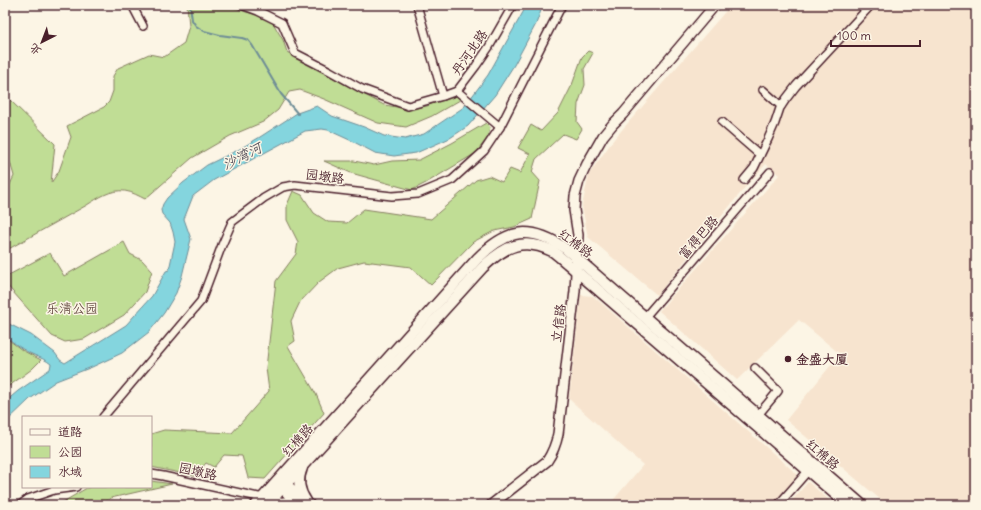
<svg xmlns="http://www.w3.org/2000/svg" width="981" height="510" font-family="Delius,'LXGW WenKai TC',sans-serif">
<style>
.built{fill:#f7e4cf}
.green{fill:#c0dd95;stroke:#857e60}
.water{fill:#84d5de;stroke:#6d8c96}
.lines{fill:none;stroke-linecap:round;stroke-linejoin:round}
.stream{stroke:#6d8c96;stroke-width:2}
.minor-casing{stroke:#4a1f2b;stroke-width:10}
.tertiary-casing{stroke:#4a1f2b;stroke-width:12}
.secondary-casing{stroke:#4a1f2b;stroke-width:13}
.minor{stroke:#fcf5e5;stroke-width:7}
.tertiary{stroke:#fcf5e5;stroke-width:9}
.secondary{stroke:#fcf5e5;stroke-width:10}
.poi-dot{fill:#4a1f2b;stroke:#fcf5e5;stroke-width:1.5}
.labels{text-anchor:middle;stroke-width:3;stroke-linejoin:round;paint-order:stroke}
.street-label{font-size:13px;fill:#4a1f2b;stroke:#fcf5e5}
.park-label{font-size:13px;fill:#684e46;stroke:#fcf5e5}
.poi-label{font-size:13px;font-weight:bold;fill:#4a1f2b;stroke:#fcf5e5;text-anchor:start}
.water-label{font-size:14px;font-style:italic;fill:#5b5661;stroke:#fcf5e5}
</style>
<rect width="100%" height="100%" fill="#fcf5e5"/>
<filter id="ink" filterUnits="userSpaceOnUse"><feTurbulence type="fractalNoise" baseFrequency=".025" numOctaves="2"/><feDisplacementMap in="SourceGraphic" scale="8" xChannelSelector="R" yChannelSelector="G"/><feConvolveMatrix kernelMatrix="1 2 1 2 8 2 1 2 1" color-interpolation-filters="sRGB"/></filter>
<g filter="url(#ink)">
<g class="built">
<path d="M 731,5 L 976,5 L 976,505 L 887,505 L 786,420 L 840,354 L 799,320 L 737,380 L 659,311 L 779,175 L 766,164 L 747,185 L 657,295 L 588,237 L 582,206 L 589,174 L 614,139 Z"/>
<path d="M 581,295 L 593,296 L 798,475 L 772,505 L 609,505 L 643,465 L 569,399 Z"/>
<path d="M 808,482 L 835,505 L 788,505 Z"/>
</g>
<g class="green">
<path d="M 187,5 L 228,5 L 246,12 L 263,16 L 273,23 L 283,40 L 287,52 L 344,84 L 384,105 L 410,109 L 427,106 L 455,94 L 460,100 L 432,116 L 406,127 L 378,123 L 324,99 L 300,90 L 289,92 L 278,110 L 263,122 L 230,136 L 192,158 L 145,199 C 139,196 132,192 125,191 C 111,189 98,198 87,205 L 5,251 L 5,195 L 14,176 L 10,162 L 5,156 L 5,78 L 7,77 L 9,99 L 55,144 L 51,183 L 59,171 L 71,137 L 67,126 L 104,107 L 109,102 L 113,91 L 113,76 L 118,68 L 149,54 L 164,57 L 184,43 L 189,26 Z"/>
<path d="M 588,51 L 593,53 L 584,69 L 585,85 L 578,104 L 577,122 L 582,129 L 576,139 L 563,134 L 536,159 L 532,172 L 540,181 L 532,219 L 514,227 L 494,231 L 473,242 L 431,285 L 411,267 L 364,261 L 338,268 L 319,282 L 300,302 L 291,321 L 295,341 L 288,346 L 316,394 L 324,413 L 265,479 L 248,478 L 242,456 L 224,455 L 214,467 L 206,463 L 195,476 L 151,467 L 151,434 L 164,430 L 232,433 L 269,391 L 266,368 L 276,281 L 296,254 L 298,242 L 287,220 L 287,205 L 293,191 L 302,195 L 314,213 L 328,222 L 347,223 L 364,209 L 431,219 L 476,180 L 489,176 L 502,182 L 510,169 L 520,173 L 530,154 L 518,148 L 531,125 L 541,131 L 558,113 L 572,85 L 582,57 Z"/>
<path d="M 486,123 L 490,127 L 488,137 L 476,153 L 426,183 L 412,190 L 351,173 L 324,161 L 354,161 L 374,165 L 392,161 L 419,160 L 452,143 Z"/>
<path d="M 124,242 L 130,254 L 142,260 L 152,271 L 145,292 L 124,315 L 84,339 L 65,342 L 52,336 L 5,283 L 5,277 L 50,253 L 64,276 Z"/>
<path d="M 5,337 L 22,350 L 41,360 L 32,369 L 5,389 Z"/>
<path d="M 151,481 L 172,484 L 111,498 L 101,505 L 58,505 L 85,489 L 90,487 L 151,487 Z"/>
</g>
<path class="water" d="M 527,5 L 543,5 L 536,24 L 514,65 L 495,95 L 468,126 L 450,138 L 416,153 L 394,156 L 375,153 L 354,142 L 328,130 L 322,129 L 305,131 L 214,180 L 193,196 L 184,219 L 191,239 L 182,276 L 176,293 L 164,313 L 149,332 L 122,353 L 92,367 L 56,381 L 30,399 L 5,423 L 5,402 L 18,391 L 50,369 L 51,364 C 46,360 41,358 34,355 C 24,351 14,343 5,336 L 5,322 L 31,335 L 55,353 L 60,360 L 65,363 L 126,325 L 152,296 L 166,271 L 169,270 L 175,242 L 173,232 L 170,223 L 162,214 L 161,210 L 163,204 L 167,198 L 183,183 L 207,165 L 238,150 L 260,137 L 297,113 L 317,106 L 332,116 L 364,127 L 384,136 L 405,139 L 424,134 L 464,107 L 488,75 Z"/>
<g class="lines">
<path class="stream" d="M 190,5 L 192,20 L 196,26 L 204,31 L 220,35 L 242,38 L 248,40 L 252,45 L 281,94 L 298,114"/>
<g class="minor-casing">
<g id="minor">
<path d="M 132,5 L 143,26"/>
<path d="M 242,5 L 258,11 L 282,23 L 295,53 L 330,71 L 362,89 L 408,106 L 443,96 L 457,91"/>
<path d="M 417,5 L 443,96"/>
<path d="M 763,90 L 781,106"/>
<path d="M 457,91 L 476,66 L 489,47 L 513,5"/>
<path d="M 457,91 L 500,127"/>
<path d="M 722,122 L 760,155"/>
<path d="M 744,180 L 754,168 L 768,139 L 775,123 L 780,108 L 786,99 L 796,86 L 871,5"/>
<path d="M 645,317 L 770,172"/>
<path d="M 755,368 L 778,391 L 758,415"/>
<path d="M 103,417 L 201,301 L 222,245 L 232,222 L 264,198 L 283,187 L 295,185 L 392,196 L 418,194 L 452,180 L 484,151 L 500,127 L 562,5"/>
<path d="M 151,474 L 163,476 L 263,498"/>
<path d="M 56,487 L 54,490 L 76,487"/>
<path d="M 20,505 L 28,499 L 54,490"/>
<path d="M 778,505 L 808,471"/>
</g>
</g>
<g class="tertiary-casing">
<g id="tertiary">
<path d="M 278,482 L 282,489 L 300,505"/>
<path d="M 280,482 L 286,484 L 310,505"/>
<path d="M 491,505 L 547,461 C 553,452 556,444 558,434 L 575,291 L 578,235 L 574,210 L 575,196 L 579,181 L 587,164 L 603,136 L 613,124 L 623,114 L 715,5"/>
</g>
</g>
<g class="secondary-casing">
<g id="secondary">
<path d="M 302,468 C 297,479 299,491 306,501"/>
<path d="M 256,505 L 477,259 C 507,229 530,224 566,249 L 862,505"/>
<path d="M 267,505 L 483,267 C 505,246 523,237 552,251 C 557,254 562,259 567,263 L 848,505"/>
<path d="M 273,505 C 281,502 290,501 298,505"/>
</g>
</g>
<use href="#minor" class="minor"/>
<use href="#tertiary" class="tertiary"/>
<use href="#secondary" class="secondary"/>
</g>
</g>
<circle class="poi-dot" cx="788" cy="359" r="4"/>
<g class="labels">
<g class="street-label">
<text transform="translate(469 52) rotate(-55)" y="5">丹河北路</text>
<text transform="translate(325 176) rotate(7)" y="5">园墩路</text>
<text transform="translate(698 237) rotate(-49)" y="5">富得巴路</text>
<text transform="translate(576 243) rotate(36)" y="5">红棉路</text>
<text transform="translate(558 323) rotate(-83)" y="5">立信路</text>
<text transform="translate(297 440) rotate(-48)" y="5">红棉路</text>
<text transform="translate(823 454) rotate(41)" y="5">红棉路</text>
<text transform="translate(198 471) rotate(12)" y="5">园墩路</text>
</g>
<g class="park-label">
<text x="72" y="313">乐清公园</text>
</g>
<g class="poi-label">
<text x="796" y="364">金盛大厦</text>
</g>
<g class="water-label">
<text transform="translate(242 156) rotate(-27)" y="5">沙湾河</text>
</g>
</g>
<rect width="981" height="510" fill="none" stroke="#fcf5e5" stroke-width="20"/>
<rect x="10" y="10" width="961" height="490" fill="none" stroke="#4a1f2b" stroke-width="1.5" filter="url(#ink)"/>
<rect x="22" y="416" width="130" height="72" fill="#fcf5e5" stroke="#b59f9b"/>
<rect x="30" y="429" width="20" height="6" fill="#fcf5e5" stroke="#b59f9b"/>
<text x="58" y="436" font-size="12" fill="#4a1f2b">道路</text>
<rect x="30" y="446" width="20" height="12" fill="#c0dd95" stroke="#b59f9b"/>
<text x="58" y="456" font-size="12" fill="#4a1f2b">公园</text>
<rect x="30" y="466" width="20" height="12" fill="#84d5de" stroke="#b59f9b"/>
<text x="58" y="476" font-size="12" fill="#4a1f2b">水域</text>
<g transform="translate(42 42) rotate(222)" stroke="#fcf5e5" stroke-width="3" paint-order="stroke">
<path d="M0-3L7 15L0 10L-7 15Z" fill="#4a1f2b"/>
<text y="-6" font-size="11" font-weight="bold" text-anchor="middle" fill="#4a1f2b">北</text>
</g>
<path d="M831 40v6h89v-6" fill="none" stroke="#4a1f2b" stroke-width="2"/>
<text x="837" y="40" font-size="12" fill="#4a1f2b" stroke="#fcf5e5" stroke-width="3" paint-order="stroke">100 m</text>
</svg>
